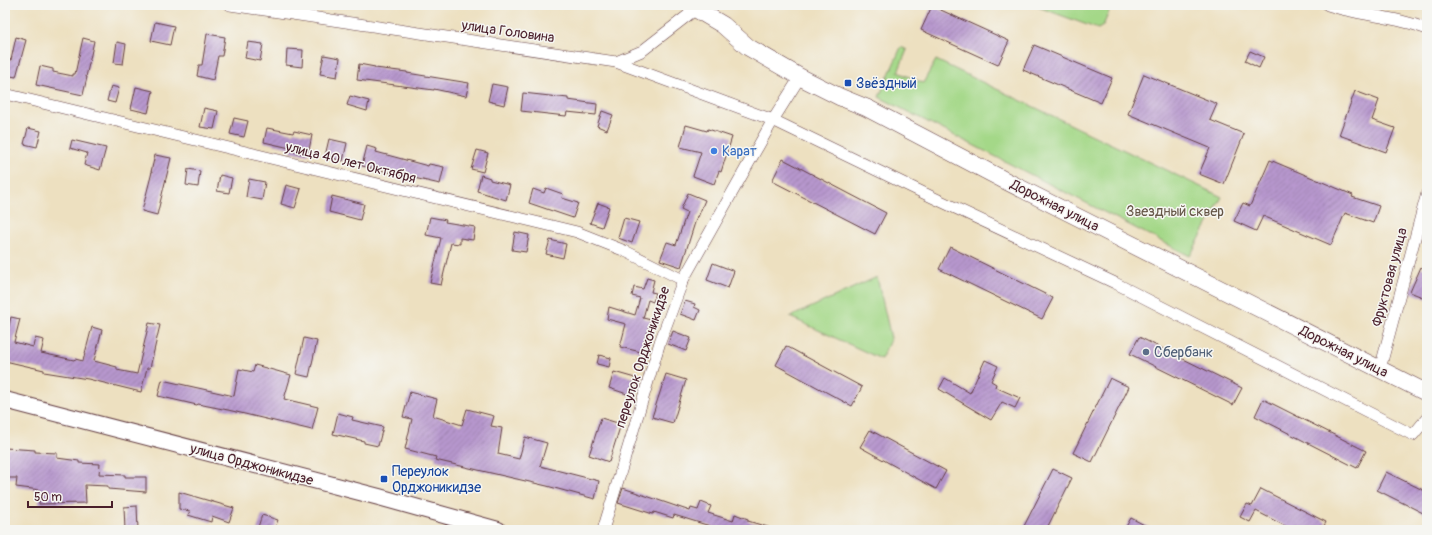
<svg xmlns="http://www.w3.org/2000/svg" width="1432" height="535" font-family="Pangolin,sans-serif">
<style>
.industrial{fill:url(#industrial-grid)}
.park{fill:#a4d888;stroke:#777c5a}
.building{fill:url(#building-hatch)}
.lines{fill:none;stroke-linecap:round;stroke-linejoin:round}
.street-casing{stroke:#623c41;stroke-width:12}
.secondary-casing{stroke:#623c41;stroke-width:18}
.primary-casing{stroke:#623c41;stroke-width:18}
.street{stroke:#fff;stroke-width:11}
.secondary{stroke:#fff;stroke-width:16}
.primary{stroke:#fff;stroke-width:17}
.transit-dot{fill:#1a4fb4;stroke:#f6f6f2;stroke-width:1.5}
.shop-dot{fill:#3f7fe0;stroke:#f6f6f2;stroke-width:1.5}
.service-dot{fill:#5c6f8a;stroke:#f6f6f2;stroke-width:1.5}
.labels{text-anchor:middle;stroke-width:3;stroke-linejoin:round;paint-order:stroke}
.street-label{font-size:14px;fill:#4a1f2b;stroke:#f6f6f2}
.transit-label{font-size:14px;fill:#164399;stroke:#f6f6f2;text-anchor:start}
.shop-label{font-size:14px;fill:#366cbe;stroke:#f6f6f2;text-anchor:start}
.park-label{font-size:14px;fill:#655647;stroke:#f6f6f2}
.service-label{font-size:14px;fill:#4e5e75;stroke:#f6f6f2;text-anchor:start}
</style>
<defs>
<pattern id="industrial-grid" width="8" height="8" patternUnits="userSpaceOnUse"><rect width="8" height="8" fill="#c2c1dc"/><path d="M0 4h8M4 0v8" fill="none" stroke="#a8a5bd"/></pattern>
<pattern id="building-hatch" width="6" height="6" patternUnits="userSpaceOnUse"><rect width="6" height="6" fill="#b797ce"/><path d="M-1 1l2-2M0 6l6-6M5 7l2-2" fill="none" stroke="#977ba7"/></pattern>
</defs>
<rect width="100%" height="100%" fill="#f6f6f2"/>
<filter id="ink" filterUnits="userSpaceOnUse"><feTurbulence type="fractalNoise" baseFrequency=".025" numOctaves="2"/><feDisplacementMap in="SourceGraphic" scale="8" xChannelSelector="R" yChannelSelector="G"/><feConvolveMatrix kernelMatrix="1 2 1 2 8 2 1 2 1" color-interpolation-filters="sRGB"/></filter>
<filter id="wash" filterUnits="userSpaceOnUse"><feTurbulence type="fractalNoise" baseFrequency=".012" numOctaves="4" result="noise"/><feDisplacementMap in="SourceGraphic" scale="16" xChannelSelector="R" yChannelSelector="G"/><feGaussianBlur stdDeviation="0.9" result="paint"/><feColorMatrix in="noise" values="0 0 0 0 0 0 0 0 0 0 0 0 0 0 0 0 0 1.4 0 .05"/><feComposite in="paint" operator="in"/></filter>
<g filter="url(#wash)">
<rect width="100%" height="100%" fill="#ede0c0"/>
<path class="industrial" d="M 1400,5 L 1427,5 L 1427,10 Z"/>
<g class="park">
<path d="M 1033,5 L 1112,5 L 1103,26 L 1098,29 Z"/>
<path d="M 901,47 L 907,50 L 898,72 L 923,83 L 936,60 L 1222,197 L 1190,256 L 879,97 Z"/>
<path d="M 877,277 L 891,338 L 881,359 L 790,317 Z"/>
</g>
<g id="blocks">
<g class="building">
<path d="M 932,6 L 1009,41 L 998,65 L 921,30 Z"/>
<path d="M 155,22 L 174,26 L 170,45 L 151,41 Z"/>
<path d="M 207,34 L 225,37 L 222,56 L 218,56 L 213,80 L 197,76 L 199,65 L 202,65 Z"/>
<path d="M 16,37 L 26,40 L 16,77 L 5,75 L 5,59 L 11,60 Z"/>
<path d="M 83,38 L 94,41 L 86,77 L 87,77 L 83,95 L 36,85 L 40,66 L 53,69 L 53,72 L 73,76 L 73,74 L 75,74 Z"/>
<path d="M 117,42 L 126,44 L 123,64 L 114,63 Z"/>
<path d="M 248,42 L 263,44 L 260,61 L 245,58 Z"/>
<path d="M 1034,45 L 1112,78 L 1101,103 L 1023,70 Z"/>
<path d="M 287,49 L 303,50 L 302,67 L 286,65 Z"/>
<path d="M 1250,51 L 1264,57 L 1259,68 L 1245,61 Z"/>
<path d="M 324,55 L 340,58 L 337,77 L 320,74 Z"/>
<path d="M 359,64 L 375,67 L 375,68 L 407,72 L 407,73 L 469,83 L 466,96 L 434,89 L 434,90 L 357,80 Z"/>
<path d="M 1144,74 L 1217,104 L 1210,120 L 1244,134 L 1224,184 L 1199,174 L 1210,148 L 1128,114 Z"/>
<path d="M 492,84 L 508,87 L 504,105 L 488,101 Z"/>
<path d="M 111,86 L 119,88 L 115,103 L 107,101 Z"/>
<path d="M 136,87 L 153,91 L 148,113 L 131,109 Z"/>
<path d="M 1355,91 L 1379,100 L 1372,120 L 1395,128 L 1386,152 L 1339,135 Z"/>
<path d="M 523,93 L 568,98 L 568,100 L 597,104 L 596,115 L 567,112 L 566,116 L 521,111 Z"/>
<path d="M 350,96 L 369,101 L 367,111 L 347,105 Z"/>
<path d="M 204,108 L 218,111 L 214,129 L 200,127 Z"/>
<path d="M 602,111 L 613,115 L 607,130 L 597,126 Z"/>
<path d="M 234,118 L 248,121 L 244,137 L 230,134 Z"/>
<path d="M 686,125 L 707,131 L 708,129 L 732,137 L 721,172 L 719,171 L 714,184 L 693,176 L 701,152 L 680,147 Z"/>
<path d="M 28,128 L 41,131 L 37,147 L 24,144 Z"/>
<path d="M 267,128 L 293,133 L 294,131 L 312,135 L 308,155 L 290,151 L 290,148 L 264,142 Z"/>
<path d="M 329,139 L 347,143 L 343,161 L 325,156 Z"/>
<path d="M 72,140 L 106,148 L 100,170 L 84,165 L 87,153 L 70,148 Z"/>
<path d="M 367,146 L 377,149 L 376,152 L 428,166 L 429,164 L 444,167 L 440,184 L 362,166 Z"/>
<path d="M 477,150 L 488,153 L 483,172 L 471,169 Z"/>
<path d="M 155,155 L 171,158 L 157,215 L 142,211 L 152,172 L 151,172 Z"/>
<path d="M 783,159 L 886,213 L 875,234 L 772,181 Z"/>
<path d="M 1270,160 L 1353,195 L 1352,197 L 1379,206 L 1373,223 L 1345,213 L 1331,245 L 1263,216 L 1256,231 L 1234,221 L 1243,203 L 1250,206 Z"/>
<path d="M 188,169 L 200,171 L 198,187 L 186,185 Z"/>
<path d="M 220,175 L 232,178 L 229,193 L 217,191 Z"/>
<path d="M 481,175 L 490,178 L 490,180 L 510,185 L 506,200 L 477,191 Z"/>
<path d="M 249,179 L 265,182 L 262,200 L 246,197 Z"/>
<path d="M 286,185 L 301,189 L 295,208 L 281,204 Z"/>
<path d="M 546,188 L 563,194 L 562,198 L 578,203 L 573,218 L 529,203 L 533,189 L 544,193 Z"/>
<path d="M 688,193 L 705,200 L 698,217 L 697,216 L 681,267 L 660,260 L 667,242 L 676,245 L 687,212 L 681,209 Z"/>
<path d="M 332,196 L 364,204 L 360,220 L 329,212 Z"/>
<path d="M 598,203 L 609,207 L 602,227 L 590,223 Z"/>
<path d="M 430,217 L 446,220 L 445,222 L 475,227 L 473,240 L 460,238 L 460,244 L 451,243 L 441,285 L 430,283 L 441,238 L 426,235 Z"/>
<path d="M 624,218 L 639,222 L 632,243 L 618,238 Z"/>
<path d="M 515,232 L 529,235 L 526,252 L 512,250 Z"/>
<path d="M 550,240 L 566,244 L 563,258 L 546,254 Z"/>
<path d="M 950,247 L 1053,298 L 1042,319 L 939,269 Z"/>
<path d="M 713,263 L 734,271 L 728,288 L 707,280 Z"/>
<path d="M 1421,267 L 1427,270 L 1427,299 L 1410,292 Z"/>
<path d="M 647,278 L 654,280 L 651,292 L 656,293 L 653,302 L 648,300 L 643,318 L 651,320 L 641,352 L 620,347 L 626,324 L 607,319 L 609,307 L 635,315 L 640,298 L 632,296 L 634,287 L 643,289 Z"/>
<path d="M 685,301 L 695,304 L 694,307 L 700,310 L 696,320 L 680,314 Z"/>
<path d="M 11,317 L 20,319 L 14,342 L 33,347 L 35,338 L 44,340 L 41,353 L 74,360 L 75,359 L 83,361 L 92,327 L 102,330 L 94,361 L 117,367 L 117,370 L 137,374 L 149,323 L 160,325 L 150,368 L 147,368 L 141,392 L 88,379 L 44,372 L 44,370 L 5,361 L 5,342 Z"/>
<path d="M 673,331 L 691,338 L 686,351 L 668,344 Z"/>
<path d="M 1139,337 L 1242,388 L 1233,405 L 1130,354 Z"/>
<path d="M 304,338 L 317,341 L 309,377 L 296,374 Z"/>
<path d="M 786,346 L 862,387 L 852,406 L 776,365 Z"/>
<path d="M 599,355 L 611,358 L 609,367 L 597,364 Z"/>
<path d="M 985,360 L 998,366 L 991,381 L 996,384 L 995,387 L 1020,398 L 1015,408 L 1002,402 L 991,420 L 939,389 L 945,378 L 970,393 Z"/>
<path d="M 255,365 L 291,375 L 284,399 L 318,407 L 312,430 L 228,410 L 198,404 L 197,405 L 158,396 L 162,380 L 234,396 L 239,369 L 253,372 Z"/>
<path d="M 614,372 L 635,378 L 630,395 L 609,388 Z"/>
<path d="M 666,374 L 686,380 L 673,423 L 652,417 Z"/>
<path d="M 1110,378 L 1129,387 L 1092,462 L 1073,453 Z"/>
<path d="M 410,392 L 437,399 L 433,416 L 462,425 L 467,409 L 494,416 L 491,426 L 502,428 L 498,454 L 519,459 L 525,437 L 547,443 L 540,466 L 599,481 L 595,499 L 547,486 L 435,460 L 436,457 L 405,449 L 412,419 L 403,417 Z"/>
<path d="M 1263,399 L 1366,451 L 1357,468 L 1255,416 Z"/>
<path d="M 338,413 L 353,417 L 352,420 L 383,427 L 378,446 L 364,443 L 364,441 L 333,434 Z"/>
<path d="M 601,418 L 621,424 L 609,462 L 589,455 Z"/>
<path d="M 870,430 L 946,471 L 936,489 L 860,447 Z"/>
<path d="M 5,448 L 35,450 L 35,452 L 57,453 L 57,458 L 79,461 L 79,463 L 100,464 L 99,474 L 125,475 L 125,477 L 146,477 L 146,492 L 108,489 L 108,486 L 85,485 L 86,503 L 39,504 L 40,490 L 16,487 L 17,478 L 5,478 Z"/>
<path d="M 1053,469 L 1072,478 L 1046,530 L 1022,530 Z"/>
<path d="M 1386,472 L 1427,492 L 1427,515 L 1377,490 Z"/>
<path d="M 623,488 L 690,511 L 691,508 L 698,510 L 701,502 L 711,506 L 708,513 L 733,521 L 735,514 L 748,519 L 748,521 L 771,528 L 771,530 L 723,530 L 674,515 L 673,518 L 654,512 L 653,514 L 618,503 Z"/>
<path d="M 1261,489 L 1326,522 L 1322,530 L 1293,530 L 1256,511 L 1250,522 L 1240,517 L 1247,504 L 1252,506 Z"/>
<path d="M 179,492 L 234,508 L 229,522 L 212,516 L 211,522 L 188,515 L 190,511 L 179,509 Z"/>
<path d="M 137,506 L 138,530 L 125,530 L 124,507 Z"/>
<path d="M 262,515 L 278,520 L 274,530 L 257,530 Z"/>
<path d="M 1131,518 L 1154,530 L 1124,530 Z"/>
</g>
</g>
</g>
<g filter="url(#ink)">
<use href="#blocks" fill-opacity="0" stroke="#623c41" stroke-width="1"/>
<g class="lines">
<g class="street-casing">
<g id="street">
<path d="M 230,5 L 616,62 L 773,120 L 932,197 L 1115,283 L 1413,435 L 1427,418"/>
<path d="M 1328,5 C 1360,16 1396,16 1427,29"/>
<path d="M 616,62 L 642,51 L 696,9"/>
<path d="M 5,94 L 577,232 L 625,251 L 683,280"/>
<path d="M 1380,369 L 1427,193"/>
<path d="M 603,530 L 660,342 L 683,280 L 773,120 L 800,77"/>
</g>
</g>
<g class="secondary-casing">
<path id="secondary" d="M 5,400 L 379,497 L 498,530"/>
</g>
<g class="primary-casing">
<path id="primary" d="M 691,5 L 696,9 L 723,25 L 748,47 L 800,77 L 840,97 L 867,108 L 1004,180 L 1427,393"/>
</g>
<use href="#street" class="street"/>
<use href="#secondary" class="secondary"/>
<use href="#primary" class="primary"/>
</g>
</g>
<g class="transit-dot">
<rect x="844" y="79" width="8" height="8" rx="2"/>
<rect x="380" y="475" width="8" height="8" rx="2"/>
</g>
<circle class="shop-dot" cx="714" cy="151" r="4"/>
<circle class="service-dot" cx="1146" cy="352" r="4"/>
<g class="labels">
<g class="street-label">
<text transform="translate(508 31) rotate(8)" y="5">улица Головина</text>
<text transform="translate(351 162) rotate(14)" y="5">улица 40 лет Октября</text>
<text transform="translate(1055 205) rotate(27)" y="5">Дорожная улица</text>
<text transform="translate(1389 277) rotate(-75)" y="5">Фруктовая улица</text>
<text transform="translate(1344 351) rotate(27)" y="5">Дорожная улица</text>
<text transform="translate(642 357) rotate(-72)" y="5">переулок Орджоникидзе</text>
<text transform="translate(252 464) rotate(15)" y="5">улица Орджоникидзе</text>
</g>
<g class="transit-label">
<text x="856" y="88">Звёздный</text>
<text x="392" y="476">Переулок<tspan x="392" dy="16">Орджоникидзе</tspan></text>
</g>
<g class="shop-label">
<text x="722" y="156">Карат</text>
</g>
<g class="park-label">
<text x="1175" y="216">Звездный сквер</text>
</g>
<g class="service-label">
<text x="1154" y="357">Сбербанк</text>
</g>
</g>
<rect width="1432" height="535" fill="none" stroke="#f6f6f2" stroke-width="20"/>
<path d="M28 501v6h84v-6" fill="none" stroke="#4a1f2b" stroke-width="2"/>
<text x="34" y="501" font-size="12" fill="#4a1f2b" stroke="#f6f6f2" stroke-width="3" paint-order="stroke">50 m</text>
</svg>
